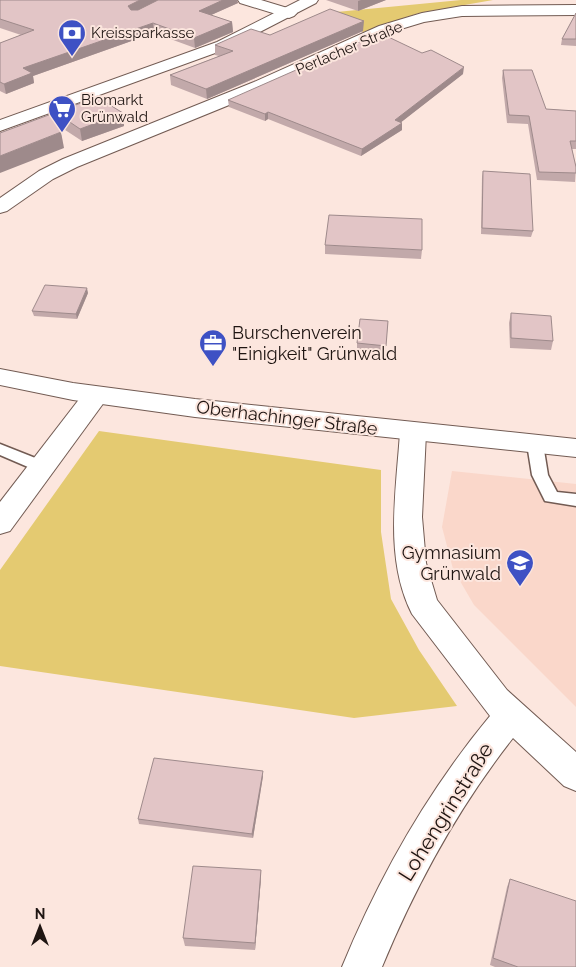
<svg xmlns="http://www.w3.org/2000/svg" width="576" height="967" font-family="Raleway,sans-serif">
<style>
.built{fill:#fad7ca}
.green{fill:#e4ca71}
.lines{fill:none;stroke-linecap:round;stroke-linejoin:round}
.lane-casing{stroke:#725b53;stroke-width:3}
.street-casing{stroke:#725b53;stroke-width:2}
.secondary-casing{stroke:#725b53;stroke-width:2}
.lane{fill:#fff;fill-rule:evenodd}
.street{fill:#fff;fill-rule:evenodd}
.secondary{fill:#fff;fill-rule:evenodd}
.wall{fill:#c2a9aa}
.shaded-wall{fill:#9e8a8b}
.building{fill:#e2c5c6;stroke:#9e8a8b}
.labels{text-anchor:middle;stroke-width:4;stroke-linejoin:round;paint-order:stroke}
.far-poi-label{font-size:15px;fill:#1f1512;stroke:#fce6de;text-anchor:start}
.far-street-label{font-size:15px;fill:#1f1512;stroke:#fce6de}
.poi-label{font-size:18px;fill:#1f1512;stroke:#fce6de;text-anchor:start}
.street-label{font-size:18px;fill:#1f1512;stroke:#fce6de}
.near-street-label{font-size:21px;fill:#1f1512;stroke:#fce6de}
</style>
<rect width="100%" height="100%" fill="#fce6de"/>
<path class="built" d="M 452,471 L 576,484 L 576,707 L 474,605 L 453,569 L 442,527 Z"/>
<g class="green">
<path d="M 461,0 L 493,0 L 419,13 L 363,32 L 326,13 Z"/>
<path d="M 99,431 L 381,470 L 381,532 L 391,599 L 419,650 L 457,706 L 354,718 L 0,666 L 0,570 Z"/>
</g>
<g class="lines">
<g class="lane-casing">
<g id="lane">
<path d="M 535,439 L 541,440 L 543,444 L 548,475 L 557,492 L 576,494 L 576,506 L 545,501 L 532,475 L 527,444 L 529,440 Z"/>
<path d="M 0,444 L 48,463 L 50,467 L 48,471 L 42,473 L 0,455 Z"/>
</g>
</g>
<g class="street-casing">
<g id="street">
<path d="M 238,0 L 261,0 L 294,10 L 297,13 L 294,16 L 289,18 L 240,3 Z"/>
<path d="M 576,5 L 576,15 L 462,16 L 424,22 L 391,32 L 266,90 L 77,167 L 53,179 L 7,211 L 0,213 L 0,198 L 39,171 L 63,159 L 254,82 L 379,26 L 422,13 L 462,6 Z"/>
<path d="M 96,387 L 105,389 L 109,395 L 105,401 L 10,531 L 0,534 L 0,502 L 87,389 Z"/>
<path d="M 413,424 L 422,427 L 426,433 L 422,517 L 426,563 L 437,600 L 507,690 L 576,752 L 576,791 L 564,786 L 513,738 C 458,808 416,885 382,967 L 342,967 C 379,877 427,792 490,716 L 412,614 C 384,559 396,492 400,433 L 404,427 Z"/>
</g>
</g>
<g class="secondary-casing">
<g id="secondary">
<path d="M 300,0 L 318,0 L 316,3 L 229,48 L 0,131 L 0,120 L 217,42 Z"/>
<path d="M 0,369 L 73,383 L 195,399 L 576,439 L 576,457 L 195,417 L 73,400 L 0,385 Z"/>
</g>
</g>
<use href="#lane" class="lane"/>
<use href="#street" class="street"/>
<use href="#secondary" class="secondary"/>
</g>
<g class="wall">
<path d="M 0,0 L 237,0 L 238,3 L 211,15 L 232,22 L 233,32 L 195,48 L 154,33 L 33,76 L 34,83 L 6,94 L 0,91 L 0,43 L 21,35 L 0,28 Z"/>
<path d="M 326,0 L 386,0 L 358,11 Z"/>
<path d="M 576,13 L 576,46 L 561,45 L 562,39 Z"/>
<path d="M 363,31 L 207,99 L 171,85 L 170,75 L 219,56 L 215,55 L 215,45 L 270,35 Z"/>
<path d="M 503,70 L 546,109 L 576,111 L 576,149 L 572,149 L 576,167 L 575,182 L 537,180 L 528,124 L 507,123 L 502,78 Z"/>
<path d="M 463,74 L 401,122 L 402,130 L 361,156 L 268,119 L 265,121 L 229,107 L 228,100 Z"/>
<path d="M 89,102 L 123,113 L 124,126 L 82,141 L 59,126 L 64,148 L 55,112 Z"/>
<path d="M 483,171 L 533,231 L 531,237 L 481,234 L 482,177 Z"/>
<path d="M 325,245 L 422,250 L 421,259 L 325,254 Z"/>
<path d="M 88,293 L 77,319 L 34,316 L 32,311 Z"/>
<path d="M 511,313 L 553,341 L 551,350 L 510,348 L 509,323 Z"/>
<path d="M 388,321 L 385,356 L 357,353 L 357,343 Z"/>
<path d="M 263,776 L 253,838 L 139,824 L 138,819 Z"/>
<path d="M 261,870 L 261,878 L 255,950 L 185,946 L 183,938 Z"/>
<path d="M 510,879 L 576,967 L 495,967 L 490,965 L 507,887 Z"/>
</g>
<g class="shaded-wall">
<path d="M 140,0 L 158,0 L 129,16 L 128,6 Z"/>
<path d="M 223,0 L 237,0 L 238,3 L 200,20 L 199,11 Z"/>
<path d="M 361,0 L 386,0 L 358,11 L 358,1 Z"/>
<path d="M 364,21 L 363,31 L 207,99 L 206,89 Z"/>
<path d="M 232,22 L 233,32 L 195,48 L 194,38 Z"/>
<path d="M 153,23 L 154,33 L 33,76 L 34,83 L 6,94 L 4,84 L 23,68 Z"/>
<path d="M 464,67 L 463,74 L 395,127 L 395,120 Z"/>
<path d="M 268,112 L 268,119 L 265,121 L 265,114 Z"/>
<path d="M 123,113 L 124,126 L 82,141 L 80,129 Z"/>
<path d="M 402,123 L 402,130 L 361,156 L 362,149 Z"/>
<path d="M 61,132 L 64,148 L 0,173 L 0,156 Z"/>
<path d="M 87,288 L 88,293 L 77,319 L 76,314 Z"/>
<path d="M 263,771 L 263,776 L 253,838 L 252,834 Z"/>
<path d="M 261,870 L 261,878 L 255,950 L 255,943 Z"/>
</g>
<g class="building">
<path d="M 0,0 L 140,0 L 128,6 L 131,10 L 138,10 L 158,0 L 223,0 L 199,11 L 232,22 L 194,38 L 153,23 L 23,68 L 32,73 L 4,84 L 0,82 L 0,43 L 34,30 L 0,19 Z"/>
<path d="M 330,9 L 364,21 L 206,89 L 170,75 L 233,51 L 215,45 L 251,29 L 270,35 Z"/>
<path d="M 576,13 L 576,39 L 562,39 Z"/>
<path d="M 380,33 L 422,53 L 431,50 L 464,67 L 395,120 L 402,123 L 362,149 L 268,112 L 265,114 L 228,100 Z"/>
<path d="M 503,70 L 532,70 L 546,109 L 576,111 L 576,141 L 570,141 L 576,167 L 576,173 L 539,172 L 529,116 L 509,115 Z"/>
<path d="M 100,99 L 123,113 L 80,129 L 55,112 L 87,101 L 89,102 Z"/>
<path d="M 54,113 L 61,132 L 0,156 L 0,133 Z"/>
<path d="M 483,171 L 530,174 L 533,231 L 482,228 Z"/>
<path d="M 329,215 L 422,219 L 422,250 L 325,245 Z"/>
<path d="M 45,285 L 87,288 L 76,314 L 32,311 Z"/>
<path d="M 511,313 L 551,316 L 553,341 L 511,338 Z"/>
<path d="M 360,319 L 388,321 L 386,346 L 357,343 Z"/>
<path d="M 154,758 L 263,771 L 252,834 L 138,819 Z"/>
<path d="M 193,866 L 261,870 L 255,943 L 183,938 Z"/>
<path d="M 510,879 L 576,901 L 576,967 L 518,967 L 493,958 Z"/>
</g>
<defs>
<g id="bank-pin" transform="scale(1.4375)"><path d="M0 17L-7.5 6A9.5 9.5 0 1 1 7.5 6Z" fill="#3e51c4" stroke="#fce6de"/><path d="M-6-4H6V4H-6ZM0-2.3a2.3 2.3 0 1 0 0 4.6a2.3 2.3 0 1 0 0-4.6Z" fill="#fff"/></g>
<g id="supermarket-pin" transform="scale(1.4375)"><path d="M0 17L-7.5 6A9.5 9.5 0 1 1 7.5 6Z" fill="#3e51c4" stroke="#fce6de"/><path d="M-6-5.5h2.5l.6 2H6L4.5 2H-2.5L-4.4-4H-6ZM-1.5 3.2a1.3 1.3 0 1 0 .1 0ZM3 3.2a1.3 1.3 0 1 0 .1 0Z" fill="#fff"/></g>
<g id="office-pin" transform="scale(1.4375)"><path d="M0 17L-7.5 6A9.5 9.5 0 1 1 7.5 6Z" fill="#3e51c4" stroke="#fce6de"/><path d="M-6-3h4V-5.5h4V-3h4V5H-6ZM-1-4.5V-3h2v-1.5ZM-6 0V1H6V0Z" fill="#fff"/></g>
<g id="school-pin" transform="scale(1.4375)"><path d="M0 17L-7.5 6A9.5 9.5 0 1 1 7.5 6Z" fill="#3e51c4" stroke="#fce6de"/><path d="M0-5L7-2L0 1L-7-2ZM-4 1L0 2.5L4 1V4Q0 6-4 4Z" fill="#fff"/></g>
</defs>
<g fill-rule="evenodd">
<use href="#bank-pin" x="72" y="33"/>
<use href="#supermarket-pin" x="62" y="109"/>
<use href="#office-pin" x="213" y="343"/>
<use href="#school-pin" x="520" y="563"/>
</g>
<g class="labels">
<g class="far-poi-label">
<text x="91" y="38">Kreissparkasse</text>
<text x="81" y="105">Biomarkt<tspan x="81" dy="17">Grünwald</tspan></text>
</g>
<g class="far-street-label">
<text transform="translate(349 48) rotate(-23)" y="5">Perlacher Straße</text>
</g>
<g class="poi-label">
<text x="232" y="339">Burschenverein<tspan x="232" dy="21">"Einigkeit" Grünwald</tspan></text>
<text x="501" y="559" text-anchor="end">Gymnasium<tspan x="501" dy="21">Grünwald</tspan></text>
</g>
<g class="street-label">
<text transform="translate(287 418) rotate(7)" y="6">Oberhachinger Straße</text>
</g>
<g class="near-street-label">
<text transform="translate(446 812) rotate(-58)" y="7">Lohengrinstraße</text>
</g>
</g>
<g transform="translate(40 927)" stroke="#fce6de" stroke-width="4" paint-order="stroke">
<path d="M0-4L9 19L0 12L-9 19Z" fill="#1f1512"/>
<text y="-8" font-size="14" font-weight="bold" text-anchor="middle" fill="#1f1512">N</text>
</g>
</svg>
